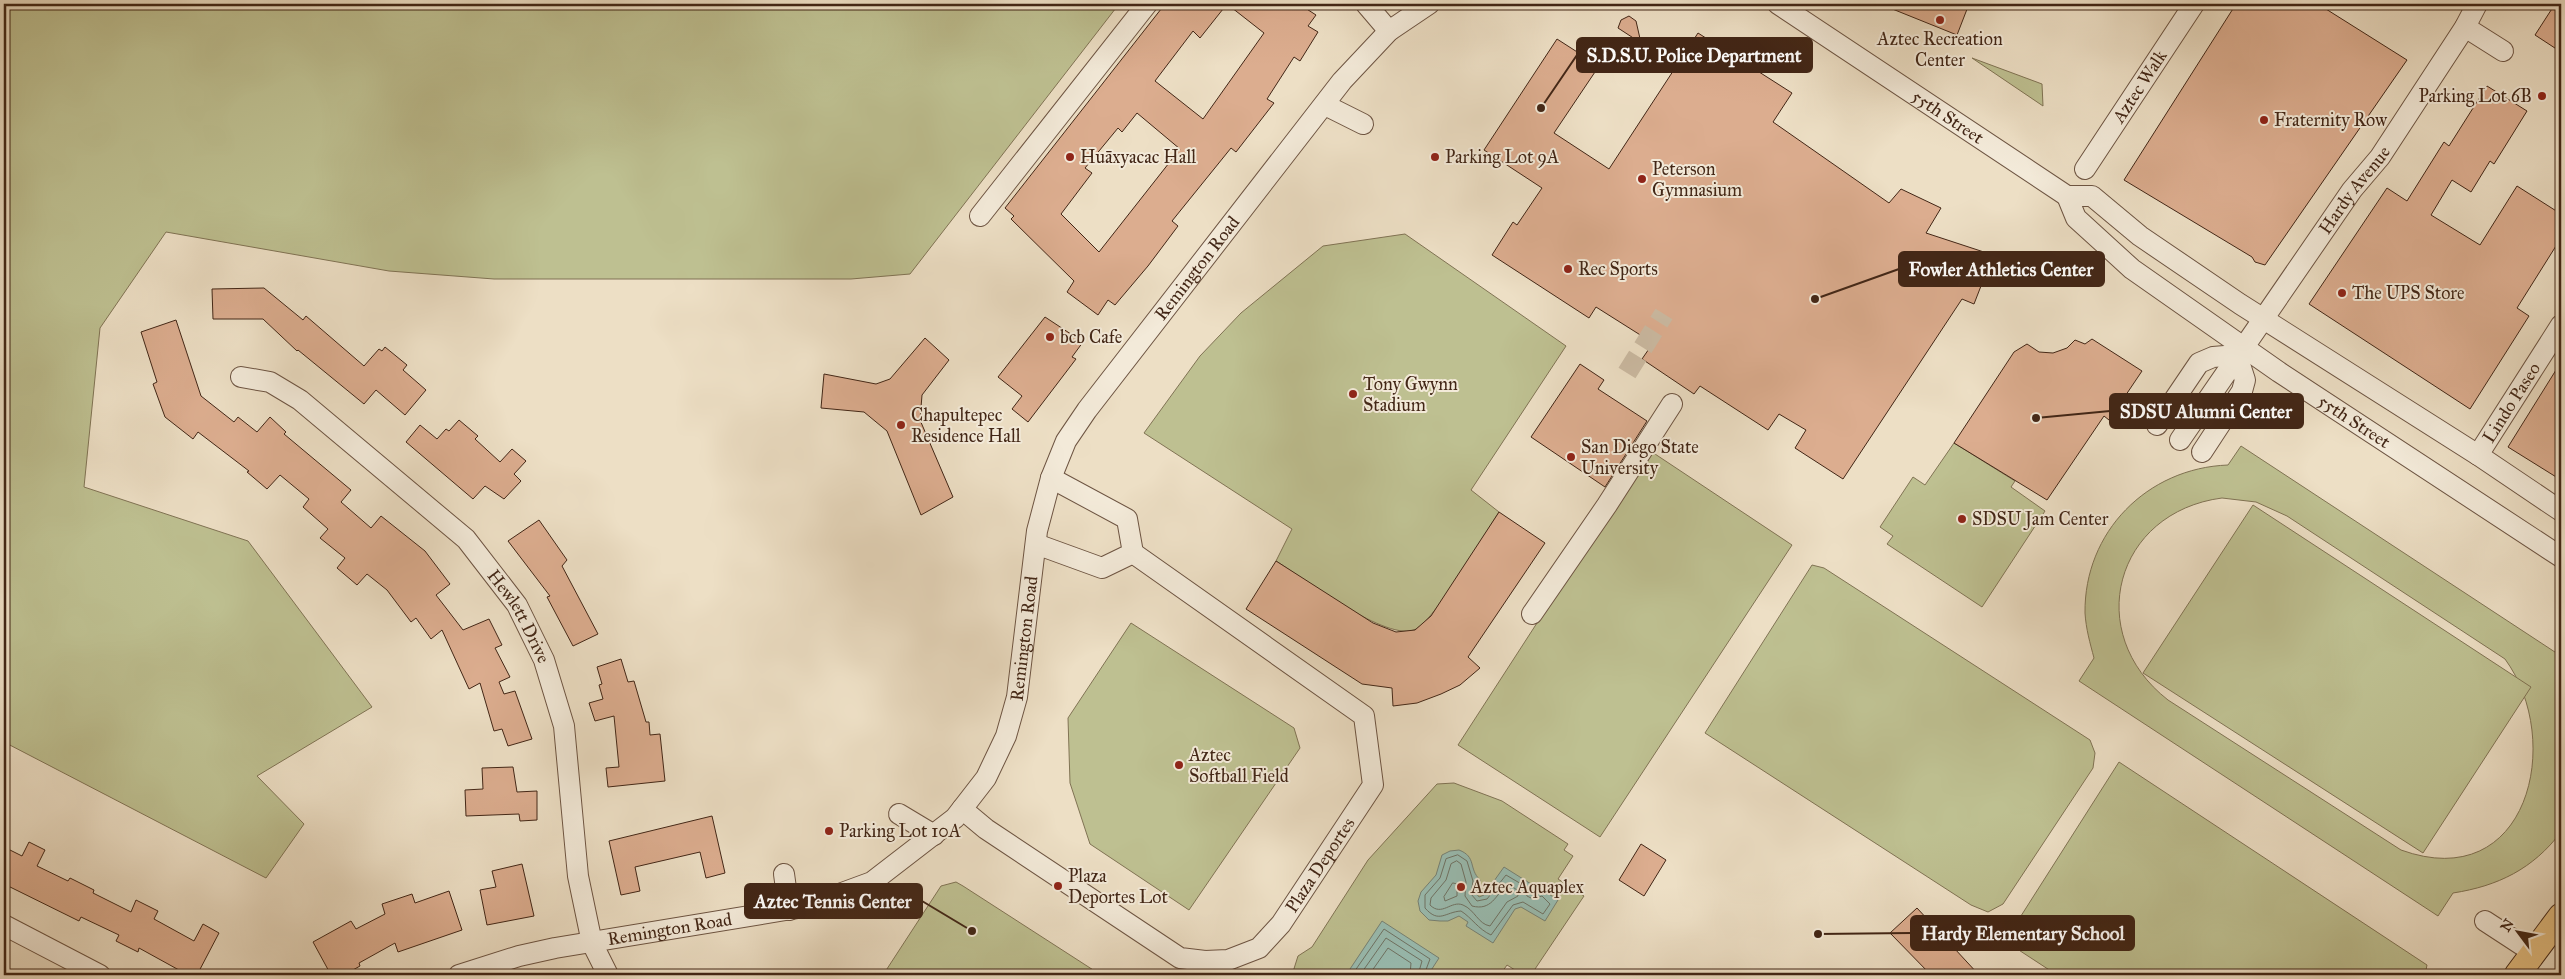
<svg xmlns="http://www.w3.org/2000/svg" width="2565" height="979" font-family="'IM FELL Great Primer',serif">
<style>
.green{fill:#bec091;stroke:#807354;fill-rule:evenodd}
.water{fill:#99bdb2;stroke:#768174}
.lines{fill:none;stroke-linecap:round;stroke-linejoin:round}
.shore{stroke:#6e7264;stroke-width:1}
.building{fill:#dcad8f;stroke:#422616;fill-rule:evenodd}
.minor-tunnel{stroke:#cbbaa2;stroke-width:20;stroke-dasharray:20 10;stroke-linecap:butt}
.minor-casing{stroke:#6d5442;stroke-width:22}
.major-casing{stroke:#422616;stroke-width:27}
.minor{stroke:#f3ead9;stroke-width:20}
.major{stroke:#e6c082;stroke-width:25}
.poi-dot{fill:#8f2418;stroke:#f3ead9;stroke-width:2}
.labels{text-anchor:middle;stroke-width:4;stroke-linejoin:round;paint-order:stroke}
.poi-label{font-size:18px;fill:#422616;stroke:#f3ead9;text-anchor:start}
.street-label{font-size:18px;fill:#422616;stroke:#f3ead9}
.leader{fill:none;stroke:#422616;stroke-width:2}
.callout-dot{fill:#422616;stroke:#f3ead9;stroke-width:2}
.callout{fill:#422616;stroke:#422616;stroke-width:2}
.callout-label{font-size:19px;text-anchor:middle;font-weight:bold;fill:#fff}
</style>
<rect width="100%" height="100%" fill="#eddfc5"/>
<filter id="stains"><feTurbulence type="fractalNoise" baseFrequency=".004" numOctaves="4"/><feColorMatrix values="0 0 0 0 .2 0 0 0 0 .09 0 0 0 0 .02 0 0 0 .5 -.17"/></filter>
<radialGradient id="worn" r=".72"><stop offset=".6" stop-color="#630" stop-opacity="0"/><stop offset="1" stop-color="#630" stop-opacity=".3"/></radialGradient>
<g class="green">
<path d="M 4,4 L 1119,4 L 910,274 L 851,279 L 494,279 L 389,271 L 166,232 L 100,328 L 84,487 L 248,541 L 372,707 L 257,776 L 304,824 L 266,878 L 4,742 Z"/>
<path d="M 1972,58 L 2042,84 L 2043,106 Z"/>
<path d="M 1405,234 L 1566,346 L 1471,490 L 1499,512 C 1483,537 1437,617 1416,629 C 1388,644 1302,577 1276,561 L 1292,529 L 1144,433 L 1200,356 L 1241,313 L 1323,246 Z"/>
<path d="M 1954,443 L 2015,481 L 2011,487 L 2045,511 L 1982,607 L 1887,544 L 1893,536 L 1880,527 L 1913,477 L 1925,485 Z"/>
<path d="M 2241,446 L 2561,656 L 2561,832 C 2533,869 2498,886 2453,893 L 2438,916 L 2079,681 L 2094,658 C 2090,643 2086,629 2085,613 C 2084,532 2147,468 2228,465 ZM 2222,498 L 2256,502 L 2287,516 L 2505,659 C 2565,741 2528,896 2401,850 L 2168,700 C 2082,633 2115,512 2222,498 Z"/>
<path d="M 1649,450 L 1792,545 L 1600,837 L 1458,745 Z"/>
<path d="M 2253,505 L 2531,687 L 2423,853 L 2143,673 Z"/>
<path d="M 1812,565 L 1824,568 L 2090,740 L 2095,753 L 2093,768 L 2003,904 L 1988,912 L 1971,905 L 1705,733 Z"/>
<path d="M 1131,623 L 1294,728 L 1300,748 L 1189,910 L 1090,844 L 1070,783 L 1068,718 Z"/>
<path d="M 2119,762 L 2427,965 L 2425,975 L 2057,975 L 2005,941 Z"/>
<path d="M 1454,783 L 1502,801 L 1568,844 L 1564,850 L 1573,856 L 1558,879 L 1584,896 L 1531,975 L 1523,975 L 1507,965 L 1500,975 L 1292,975 L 1298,956 L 1312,947 L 1368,860 L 1437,784 Z"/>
<path d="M 956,882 L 963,886 L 1101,975 L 883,975 L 941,886 Z"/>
</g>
<g class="water">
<path d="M 1459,850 C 1477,857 1468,868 1480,880 L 1476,893 L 1479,897 L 1484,895 L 1504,867 L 1531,884 L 1529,888 L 1532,894 L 1541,889 L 1558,900 L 1545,921 L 1521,907 L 1515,909 L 1493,943 L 1466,926 L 1468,922 L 1459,916 L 1448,921 L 1440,921 L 1429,920 L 1420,911 L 1418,901 L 1421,892 L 1436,875 L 1442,855 L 1450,851 Z"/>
<path d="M 1382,921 L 1439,958 L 1428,975 L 1346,975 Z"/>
</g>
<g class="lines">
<g class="shore">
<path d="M 1458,855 L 1467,861 L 1473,881 L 1471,894 L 1477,901 L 1487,899 L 1506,875 L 1523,885 L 1527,896 L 1533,899 L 1542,896 L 1550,904 L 1543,914 L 1523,902 L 1513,905 L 1491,935 C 1478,929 1472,918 1461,911 C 1445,912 1439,924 1425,908 L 1425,895 L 1440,878 L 1446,859 Z"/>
<path d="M 1457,861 L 1461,864 L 1466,882 L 1465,896 L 1472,906 C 1491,911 1496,896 1507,883 L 1517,890 L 1518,896 L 1507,902 L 1490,926 C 1478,924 1475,910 1463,905 C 1451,900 1442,917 1430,905 L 1431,898 L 1446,880 L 1451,864 Z"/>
<path d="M 1453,883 L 1457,884 L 1457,896 L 1445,901 L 1444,897 Z"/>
<path d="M 1352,975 L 1384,929 L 1430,959 L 1424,975"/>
<path d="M 1360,975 L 1386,938 L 1422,961 L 1418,975"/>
<path d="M 1369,975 L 1388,948 L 1411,963 L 1410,975"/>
</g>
</g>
<g class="building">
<path d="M 1165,4 L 1299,4 L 1316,15 L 1308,26 L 1318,32 L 1300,61 L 1294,57 L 1267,99 L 1274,103 L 1236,152 L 1231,148 L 1172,221 L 1178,226 L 1148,266 L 1115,305 L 1108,300 L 1098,315 L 1067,292 L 1074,281 L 1011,219 L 1014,216 L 1005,208 ZM 1227,4 L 1264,33 L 1203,119 L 1155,81 L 1193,31 L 1200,38 ZM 1137,113 L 1180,149 L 1099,252 L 1061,214 L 1092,173 L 1085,168 L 1118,128 L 1122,132 Z"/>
<path d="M 1880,4 L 1969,4 L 1957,35 Z"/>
<path d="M 2236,4 L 2318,4 L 2407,60 L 2265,265 L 2255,262 L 2252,257 L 2124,180 Z"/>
<path d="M 2555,4 L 2561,4 L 2561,52 L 2535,35 Z"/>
<path d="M 1629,16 L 1636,21 L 1641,43 L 1618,28 L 1621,20 Z"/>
<path d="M 1698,33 L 1792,93 L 1773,122 L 1889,203 L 1901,189 L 1941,208 L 1926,233 L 1993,255 L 1974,304 L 1962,299 L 1843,479 L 1795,448 L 1806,430 L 1779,414 L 1768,430 L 1700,386 L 1694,394 L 1642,359 L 1653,343 L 1596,307 L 1589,318 L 1492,255 L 1513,222 L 1517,225 L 1542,188 L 1484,150 L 1557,39 L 1599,66 L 1554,133 L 1609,169 Z"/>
<path d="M 2487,86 L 2527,111 L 2494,164 L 2490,161 L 2471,192 L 2452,180 L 2431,215 L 2480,245 L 2517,186 L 2561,214 L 2561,238 L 2517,308 L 2529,316 L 2470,409 L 2309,304 L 2387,188 L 2407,201 L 2444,142 L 2449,146 Z"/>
<path d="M 264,288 L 303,320 L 306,316 L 364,366 L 379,349 L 382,351 L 385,347 L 407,365 L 403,370 L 426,390 L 405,415 L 376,390 L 364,404 L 298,350 L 297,351 L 263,319 L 213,319 L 212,289 Z"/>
<path d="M 1045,317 L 1083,342 L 1072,357 L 1076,359 L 1028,422 L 1012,409 L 1022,396 L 998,377 Z"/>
<path d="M 176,320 L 201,396 L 234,422 L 238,417 L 257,432 L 270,417 L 286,432 L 284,434 L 351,490 L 341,502 L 371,528 L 381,516 L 425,551 L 450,584 L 436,595 L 463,630 L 489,619 L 502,645 L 495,648 L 510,677 L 499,682 L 504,694 L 515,691 L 532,739 L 508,746 L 502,729 L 494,731 L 480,683 L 469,689 L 442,630 L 431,639 L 416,618 L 411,622 L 387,590 L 367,574 L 357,585 L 337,568 L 345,558 L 320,538 L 328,529 L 303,507 L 309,499 L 280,475 L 267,489 L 247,472 L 249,471 L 198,432 L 193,439 L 165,417 L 153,384 L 157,382 L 141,332 Z"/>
<path d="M 925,338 L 949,360 L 922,395 L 920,420 L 953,497 L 921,515 L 887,431 L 864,412 L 821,408 L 824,374 L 876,384 L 890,379 Z"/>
<path d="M 2092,339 L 2142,371 L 2109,420 L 2104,416 L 2047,500 L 1954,443 L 2014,352 L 2027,344 L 2039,352 L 2053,353 L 2067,348 L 2075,340 L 2085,344 Z"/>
<path d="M 2561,362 L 2561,480 L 2508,447 Z"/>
<path d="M 1580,364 L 1604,380 L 1598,389 L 1647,421 L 1605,487 L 1531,437 Z"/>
<path d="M 459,420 L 478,436 L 475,439 L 500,462 L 512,449 L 526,461 L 514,474 L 521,481 L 504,499 L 485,486 L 473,499 L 406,442 L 420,425 L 437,439 L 446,429 L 449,431 Z"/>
<path d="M 1499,512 L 1545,543 L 1468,657 L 1480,668 L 1460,685 L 1441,694 L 1417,703 L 1393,706 L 1392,688 L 1362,684 L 1246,609 L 1276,561 L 1373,623 L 1396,632 L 1415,630 L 1431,616 Z"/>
<path d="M 539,520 L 567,560 L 562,566 L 598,634 L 573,646 L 547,597 L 550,596 L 508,541 Z"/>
<path d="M 621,659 L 628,682 L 634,681 L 646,722 L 649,722 L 650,735 L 660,734 L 665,781 L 608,787 L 606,768 L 619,767 L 614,716 L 595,721 L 589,703 L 603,699 L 599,685 L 602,684 L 597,667 Z"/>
<path d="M 513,767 L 517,792 L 537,791 L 537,820 L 520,821 L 519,814 L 466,816 L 465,790 L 483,789 L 482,768 Z"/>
<path d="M 712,816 L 725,873 L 706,878 L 700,852 L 635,867 L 640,891 L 621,895 L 609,841 Z"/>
<path d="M 29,842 L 45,850 L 37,866 L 68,881 L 70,878 L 94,890 L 93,893 L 131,912 L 136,900 L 158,911 L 154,919 L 194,941 L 203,924 L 219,933 L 197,975 L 188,975 L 139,948 L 138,952 L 116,941 L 119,935 L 81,917 L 79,921 L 4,884 L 4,847 L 22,856 Z"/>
<path d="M 1641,844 L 1666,860 L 1644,896 L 1619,880 Z"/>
<path d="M 522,864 L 534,916 L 487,925 L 480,890 L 496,887 L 492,871 Z"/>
<path d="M 449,891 L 462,930 L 398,952 L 395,943 L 359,963 L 360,966 L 344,975 L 331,975 L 313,942 L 351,921 L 356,929 L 385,914 L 382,904 L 412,894 L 415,903 Z"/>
<path d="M 1917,908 L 1979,975 L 1931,975 L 1890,933 Z"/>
</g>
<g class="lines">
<path class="minor-tunnel" d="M 1627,373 L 1664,314"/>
<g class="minor-casing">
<g id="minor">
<path d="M 1366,4 L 1389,31"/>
<path id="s1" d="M 1778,4 L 2067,196 L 2092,196 L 2140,236 L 2240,304 L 2478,455 L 2561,511"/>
<path d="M 2465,27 L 2503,51"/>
<path d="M 1325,105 L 1363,124"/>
<path id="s2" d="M 2085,169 L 2194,4"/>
<path id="s3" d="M 2067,196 L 2076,218 L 2132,269 L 2279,372 L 2561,557"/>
<path d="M 980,216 L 1147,4"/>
<path id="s4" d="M 241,377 L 270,382 L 300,400 L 466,539 L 517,605 L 544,660 L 564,726 L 578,876 L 592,943 L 608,975"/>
<path d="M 2157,425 L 2199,363 L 2213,357 L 2237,355"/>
<path id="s5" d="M 2180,440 L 2352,190 L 2380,157 L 2465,27 L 2477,4"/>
<path d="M 2202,452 L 2242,391 L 2245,380 L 2237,355"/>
<path id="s6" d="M 2478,455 L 2561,325"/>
<path d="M 1036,544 L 1102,568 L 1133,553 L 1127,519 L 1051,478"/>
<path d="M 1532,614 L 1607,505 L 1672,404"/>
<path id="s7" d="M 962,809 L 986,829 L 1180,958 L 1205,961 L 1228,960 L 1259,948 L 1281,924 L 1373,785 L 1364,716 L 1133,553"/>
<path d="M 899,814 L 934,835"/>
<path d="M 784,874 L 789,910"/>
<path d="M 2485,921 L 2534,953"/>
<path d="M 4,925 L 100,975"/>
<path id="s8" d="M 459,975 L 519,956 L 555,948 L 804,907 L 872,882 L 955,818 L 986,778 L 1006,736 L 1017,697 L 1037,531 L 1051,478 L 1066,441 L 1087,410 L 1342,81 L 1389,31 L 1429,4"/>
</g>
</g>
<g class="major-casing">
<path id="major" d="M 2517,975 L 2561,916"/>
</g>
<use href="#minor" class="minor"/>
<use href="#major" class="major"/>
</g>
<g class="poi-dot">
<circle cx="1940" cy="20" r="5"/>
<circle cx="2542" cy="96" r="5"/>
<circle cx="2264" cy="120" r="5"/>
<circle cx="1070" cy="157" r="5"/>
<circle cx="1435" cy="157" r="5"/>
<circle cx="1642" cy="179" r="5"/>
<circle cx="1568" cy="269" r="5"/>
<circle cx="2342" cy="293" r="5"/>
<circle cx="1050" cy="337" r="5"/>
<circle cx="1353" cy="394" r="5"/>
<circle cx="901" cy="425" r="5"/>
<circle cx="1571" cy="457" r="5"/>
<circle cx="1962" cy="519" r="5"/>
<circle cx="1179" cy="765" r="5"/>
<circle cx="829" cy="831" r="5"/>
<circle cx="1058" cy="886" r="5"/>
<circle cx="1461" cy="887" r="5"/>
</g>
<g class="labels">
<g class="poi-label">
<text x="1940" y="45" text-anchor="middle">Aztec Recreation<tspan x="1940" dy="21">Center</tspan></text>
<text x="2532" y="102" text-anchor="end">Parking Lot 6B</text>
<text x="2274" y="126">Fraternity Row</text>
<text x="1080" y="163">Huāxyacac Hall</text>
<text x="1445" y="163">Parking Lot 9A</text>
<text x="1652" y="175">Peterson<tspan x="1652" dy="21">Gymnasium</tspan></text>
<text x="1578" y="275">Rec Sports</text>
<text x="2352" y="299">The UPS Store</text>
<text x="1060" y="343">bcb Cafe</text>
<text x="1363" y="390">Tony Gwynn<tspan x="1363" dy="21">Stadium</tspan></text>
<text x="911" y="421">Chapultepec<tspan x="911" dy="21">Residence Hall</tspan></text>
<text x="1581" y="453">San Diego State<tspan x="1581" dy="21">University</tspan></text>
<text x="1972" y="525">SDSU Jam Center</text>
<text x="1189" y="761">Aztec<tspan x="1189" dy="21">Softball Field</tspan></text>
<text x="839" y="837">Parking Lot 10A</text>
<text x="1068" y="882">Plaza<tspan x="1068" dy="21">Deportes Lot</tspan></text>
<text x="1471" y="893">Aztec Aquaplex</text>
</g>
<g class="street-label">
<text dy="6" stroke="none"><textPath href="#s2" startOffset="99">Aztec Walk</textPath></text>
<text dy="6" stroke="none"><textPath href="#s1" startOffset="204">55th Street</textPath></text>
<text dy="6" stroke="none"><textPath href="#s5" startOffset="305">Hardy Avenue</textPath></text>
<text dy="6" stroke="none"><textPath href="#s8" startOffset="1146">Remington Road</textPath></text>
<text dy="6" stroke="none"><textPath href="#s6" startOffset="62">Lindo Paseo</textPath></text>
<text dy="6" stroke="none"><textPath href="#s3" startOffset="369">55th Street</textPath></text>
<text dy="6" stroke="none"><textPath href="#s4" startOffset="375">Hewlett Drive</textPath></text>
<text dy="6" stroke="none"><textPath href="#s8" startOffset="726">Remington Road</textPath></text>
<text dy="6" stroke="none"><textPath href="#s7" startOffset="449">Plaza Deportes</textPath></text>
<text dy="6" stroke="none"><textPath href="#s8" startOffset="216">Remington Road</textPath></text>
</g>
</g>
<path class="leader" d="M1541 108L1577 55M1815 299L1899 269M2036 418L2110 411M972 931L922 901M1818 934L1911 933"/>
<g class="callout-dot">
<circle cx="1541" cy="108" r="5"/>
<circle cx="1815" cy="299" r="5"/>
<circle cx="2036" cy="418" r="5"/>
<circle cx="972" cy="931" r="5"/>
<circle cx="1818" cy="934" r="5"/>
</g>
<g class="callout">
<rect x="1577" y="38" width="235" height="34" rx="5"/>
<rect x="1899" y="252" width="205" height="34" rx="5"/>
<rect x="2110" y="394" width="193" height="34" rx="5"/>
<rect x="745" y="884" width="177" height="34" rx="5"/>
<rect x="1911" y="916" width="223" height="34" rx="5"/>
</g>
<g class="callout-label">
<text x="1694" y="62">S.D.S.U. Police Department</text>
<text x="2001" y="276">Fowler Athletics Center</text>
<text x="2206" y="418">SDSU Alumni Center</text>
<text x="833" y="908">Aztec Tennis Center</text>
<text x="2023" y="940">Hardy Elementary School</text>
</g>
<rect width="2565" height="979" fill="none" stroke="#eddfc5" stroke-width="20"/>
<rect x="5" y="5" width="2555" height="969" fill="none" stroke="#422616" stroke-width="2.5"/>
<rect x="10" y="10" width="2545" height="959" fill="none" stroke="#422616"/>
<g transform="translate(2518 932) rotate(302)" stroke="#f3ead9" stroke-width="4" paint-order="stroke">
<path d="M0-4L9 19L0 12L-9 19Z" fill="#422616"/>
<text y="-8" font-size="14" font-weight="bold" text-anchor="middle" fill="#422616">N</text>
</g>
<rect width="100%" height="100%" filter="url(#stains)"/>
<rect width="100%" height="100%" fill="url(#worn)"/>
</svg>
